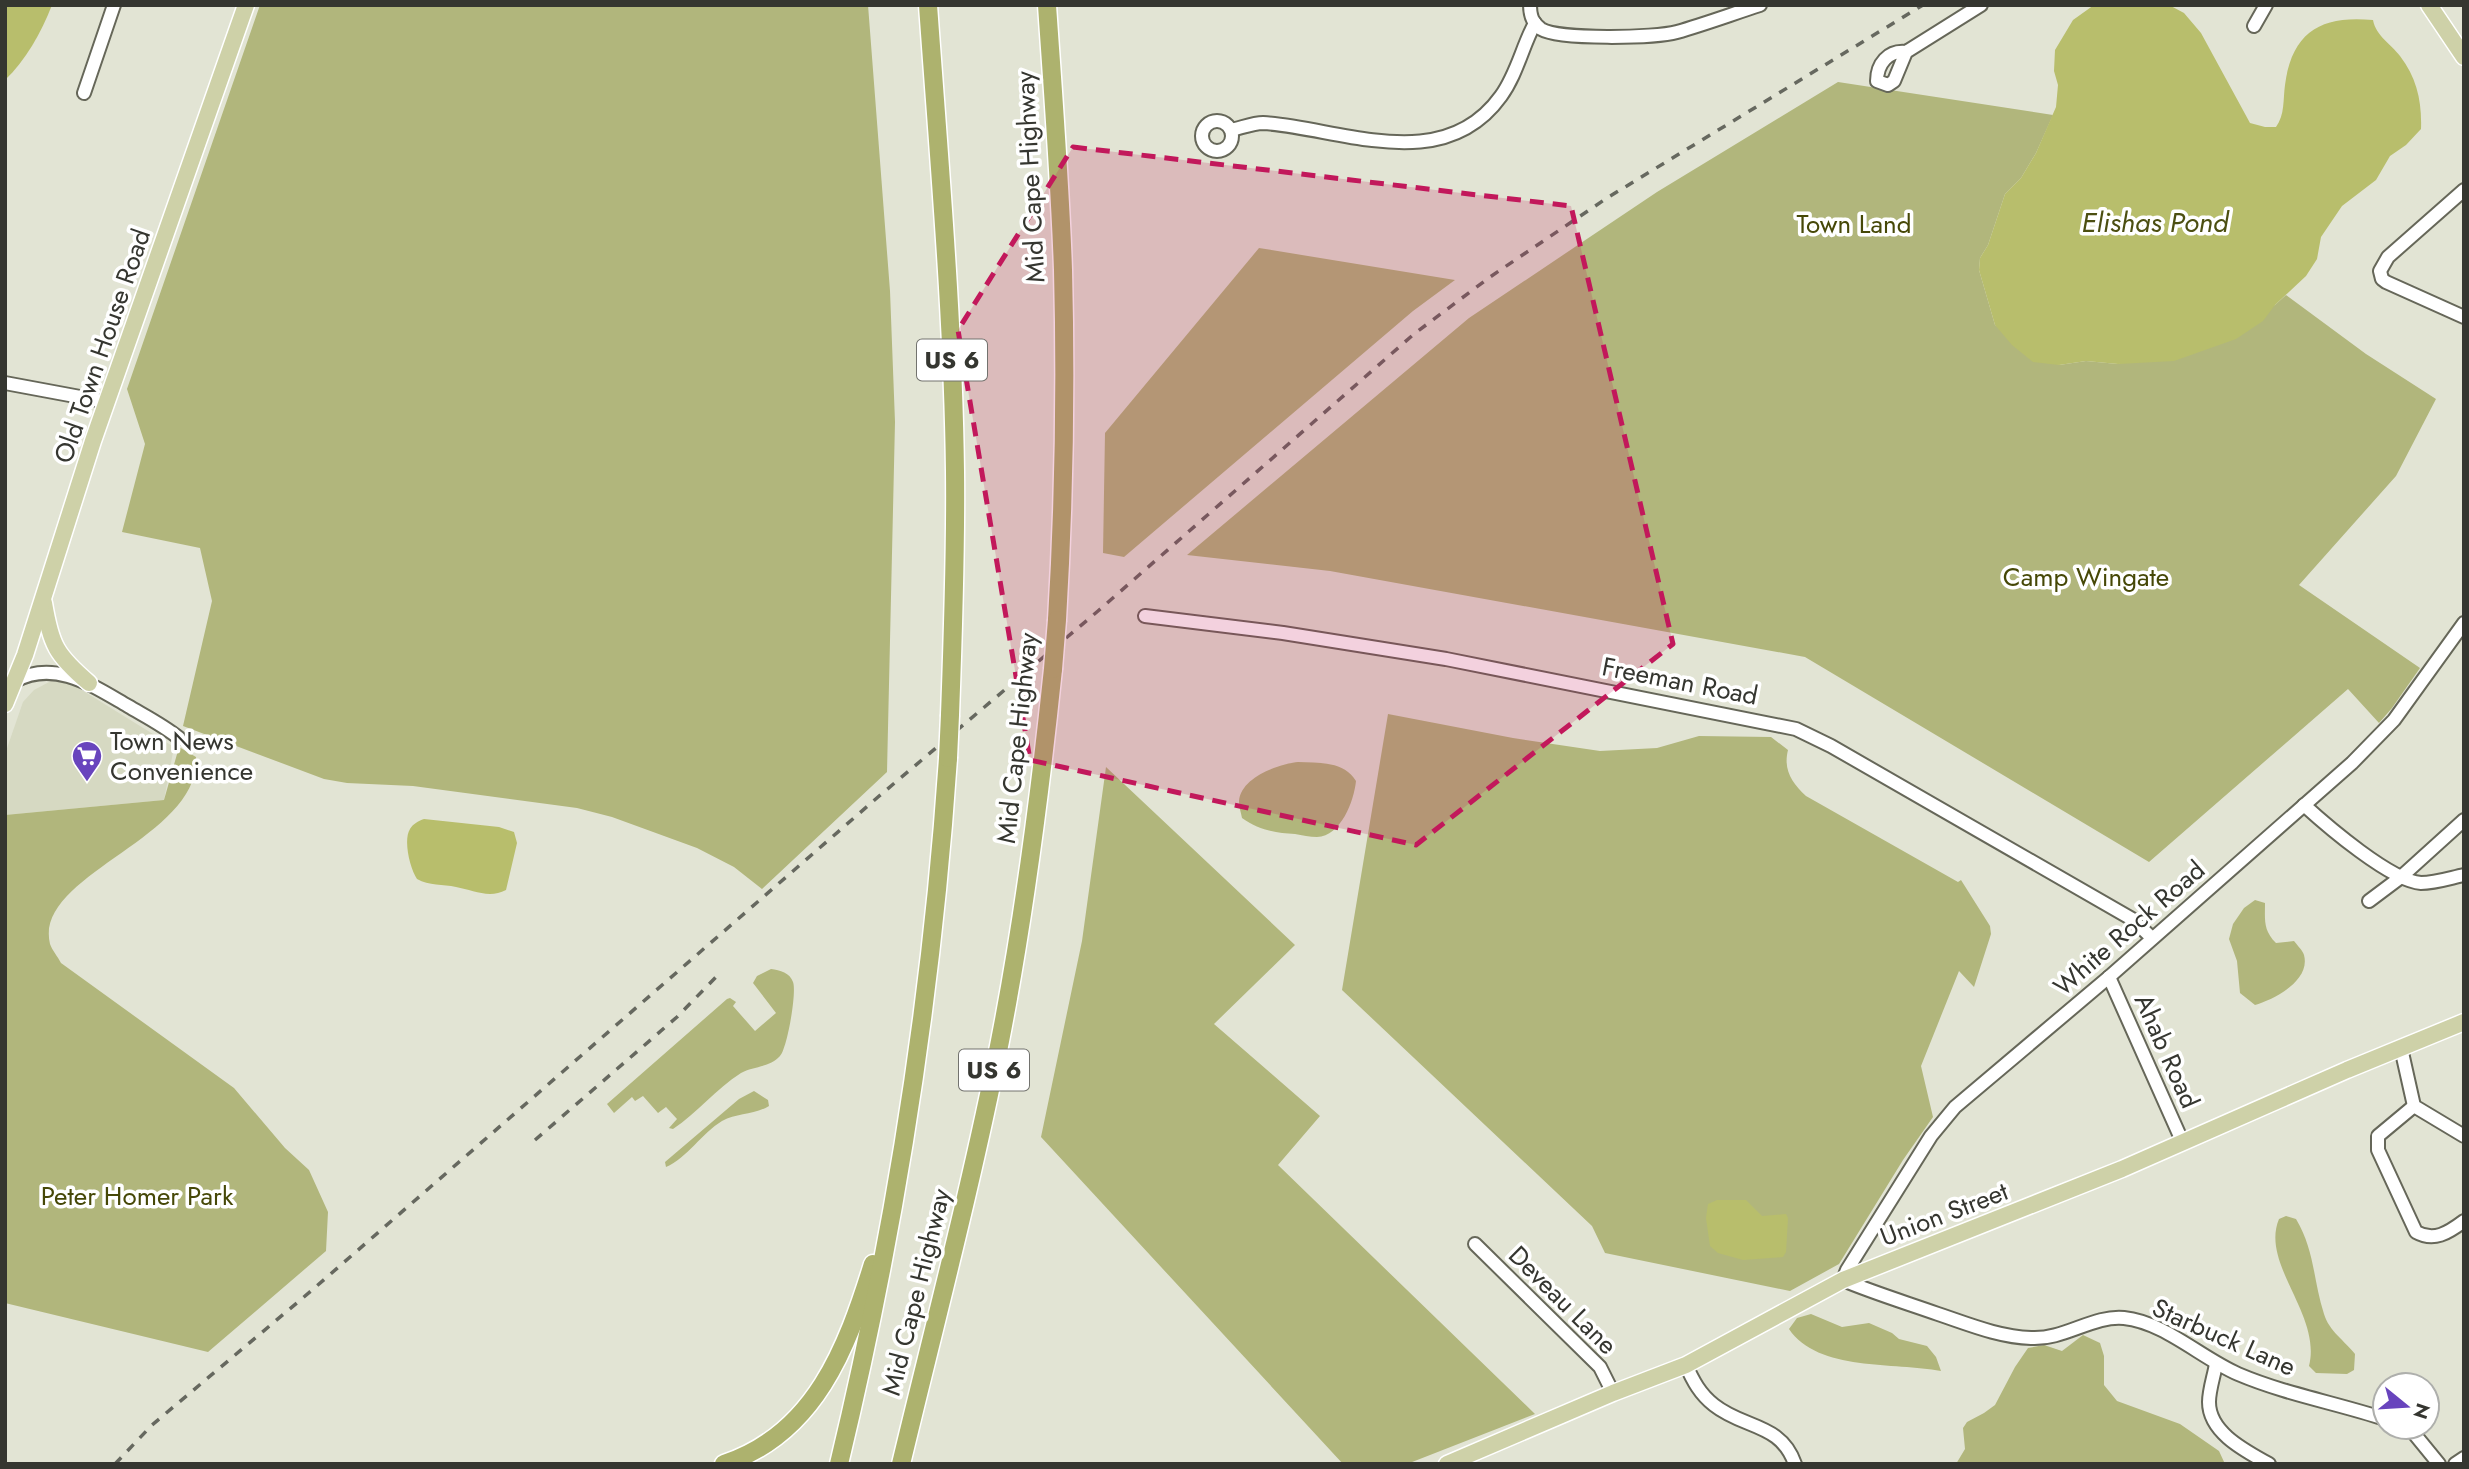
<svg xmlns="http://www.w3.org/2000/svg" width="2469" height="1469" font-family="Jost,sans-serif">
<style>
.built{fill:#d6d9c2}
.green{fill:#b1b67c}
.water{fill:#b8be6c}
.lines{fill:none;stroke-linecap:round;stroke-linejoin:round}
.minor-casing{stroke:#666759;stroke-width:16}
.major-casing{stroke:#fff;stroke-width:19}
.highway-casing{stroke:#fff;stroke-width:21}
.minor{stroke:#fff;stroke-width:12}
.major{stroke:#ced1a8;stroke-width:16}
.highway{stroke:#adb26e;stroke-width:18}
.rail{stroke:#66685f;stroke-width:3.5;stroke-dasharray:9 9;stroke-linecap:butt}
.highway-bridge-casing{stroke:#fff;stroke-width:21;stroke-linecap:butt}
.highway-bridge{stroke:#adb26e;stroke-width:18}
.marked{fill:#c2185b;fill-opacity:0.2;stroke:#c2185b;stroke-width:5;stroke-dasharray:14 9;stroke-linejoin:round}
.labels{text-anchor:middle;stroke-width:7;stroke-linejoin:round;paint-order:stroke}
.shield{fill:#fff;stroke:#72726e;stroke-width:2}
.shield-label{font-size:24px;font-weight:bold;fill:#353630}
.street-label{font-size:26px;fill:#353630;stroke:#fff}
.park-label{font-size:26px;fill:#464807;stroke:#fff}
.poi-label{font-size:26px;fill:#353630;stroke:#fff;text-anchor:start}
.water-label{font-size:28px;font-style:italic;fill:#4c4f11;stroke:#fff}
</style>
<rect width="100%" height="100%" fill="#e2e4d4"/>
<path class="built" d="M 51,681 L 72,684 L 174,747 L 164,800 L 5,815 L 5,754 L 23,702 L 34,690 Z"/>
<g class="green">
<path d="M 260,5 L 868,5 L 890,291 L 895,422 L 887,772 L 762,889 L 734,867 L 697,848 L 612,817 L 577,808 L 413,786 L 347,783 L 324,779 L 183,726 L 212,601 L 200,548 L 122,532 L 145,444 L 127,389 Z"/>
<path d="M 1838,82 L 2053,115 L 2036,153 L 2021,178 L 2005,194 L 1988,245 L 1980,258 L 1979,270 L 1995,325 L 2059,365 L 2086,361 L 2118,364 L 2275,305 L 2286,295 L 2366,354 L 2436,399 L 2396,476 L 2299,585 L 2420,668 L 2392,708 L 2379,723 L 2348,689 L 2149,862 L 1805,657 L 1330,571 L 1187,555 L 1469,318 L 1657,192 Z"/>
<path d="M 1259,248 L 1455,280 L 1413,311 L 1124,557 L 1103,553 L 1105,433 Z"/>
<path d="M 1388,714 L 1513,738 L 1600,751 L 1657,748 L 1699,736 L 1771,737 L 1788,750 C 1783,770 1792,783 1806,796 L 1958,882 L 1961,880 L 1990,926 L 1991,934 L 1974,987 L 1959,971 L 1921,1066 L 1933,1117 L 1903,1160 L 1839,1264 L 1790,1291 L 1605,1253 L 1592,1226 L 1342,990 Z"/>
<path d="M 179,747 L 196,757 C 201,839 33,874 50,944 C 52,950 58,957 61,963 L 234,1088 L 285,1148 L 309,1170 L 328,1212 L 326,1251 L 208,1352 L 5,1303 L 5,815 L 164,800 Z"/>
<path d="M 1298,762 C 1320,763 1344,761 1356,781 C 1354,801 1341,836 1317,837 C 1310,837 1302,835 1295,834 C 1275,833 1259,830 1242,818 C 1241,813 1239,807 1239,801 C 1241,777 1279,764 1298,762 Z"/>
<path d="M 1106,767 L 1295,945 L 1214,1024 L 1320,1116 L 1278,1165 L 1535,1414 L 1407,1464 L 1343,1464 L 1041,1137 L 1082,941 Z"/>
<path d="M 2255,900 L 2265,903 C 2265,920 2263,930 2276,943 L 2294,941 C 2297,945 2303,951 2304,955 C 2311,981 2273,1000 2255,1005 L 2240,993 L 2237,961 L 2229,939 L 2233,924 L 2244,908 Z"/>
<path d="M 771,969 C 780,970 790,973 793,982 C 797,992 787,1049 780,1056 C 769,1068 753,1066 741,1073 C 716,1089 697,1113 673,1129 L 669,1128 L 677,1119 L 666,1107 L 658,1113 L 643,1096 L 635,1101 L 632,1097 L 614,1113 L 607,1104 L 727,999 L 730,998 L 736,1002 L 733,1006 L 755,1031 L 776,1013 L 753,983 L 757,976 Z"/>
<path d="M 754,1091 L 768,1100 L 769,1106 C 754,1115 737,1113 722,1121 C 702,1133 687,1158 666,1167 L 665,1162 L 739,1099 Z"/>
<path d="M 2286,1216 L 2296,1219 C 2315,1251 2313,1280 2324,1314 C 2329,1331 2345,1341 2355,1354 L 2354,1370 L 2347,1374 L 2316,1373 L 2309,1366 C 2322,1315 2260,1264 2279,1219 Z"/>
<path d="M 1811,1314 L 1842,1327 L 1869,1323 L 1892,1333 L 1899,1339 L 1927,1346 L 1936,1357 L 1941,1371 C 1895,1362 1818,1372 1789,1329 L 1797,1318 Z"/>
<path d="M 2083,1335 L 2100,1343 L 2104,1356 L 2104,1385 L 2117,1401 L 2180,1424 L 2219,1451 L 2225,1464 L 1956,1464 L 1965,1449 L 1963,1428 L 1967,1422 L 1984,1413 L 1995,1405 L 2015,1367 L 2028,1348 L 2044,1345 L 2062,1351 Z"/>
</g>
<g class="water">
<path d="M 5,5 L 52,5 C 41,33 26,60 5,80 Z"/>
<path d="M 2094,5 L 2169,5 L 2184,13 L 2201,33 L 2250,123 L 2265,127 L 2276,127 C 2285,115 2283,99 2285,85 C 2292,31 2322,15 2373,20 C 2376,36 2391,44 2400,56 C 2417,78 2422,102 2421,129 L 2406,145 L 2390,156 L 2376,180 L 2342,206 L 2321,237 L 2317,259 L 2306,276 L 2275,305 L 2263,321 L 2236,339 L 2174,361 L 2118,364 L 2086,361 L 2059,365 L 2033,362 L 2012,345 L 1995,325 L 1979,270 L 1980,258 L 1988,245 L 2005,194 L 2021,178 L 2036,153 L 2056,107 L 2058,85 L 2054,71 L 2055,50 L 2073,20 Z"/>
<path d="M 424,819 L 499,827 L 514,832 L 517,843 L 506,890 C 489,899 473,890 456,887 C 443,884 429,886 417,879 C 410,869 403,840 410,829 C 413,824 418,821 424,819 Z"/>
<path d="M 1746,1200 L 1762,1216 L 1786,1214 L 1788,1218 L 1786,1252 L 1783,1257 L 1743,1260 L 1718,1253 L 1710,1246 L 1706,1218 L 1708,1204 L 1717,1200 Z"/>
</g>
<g class="lines">
<g class="minor-casing">
<g id="minor">
<path d="M 1530,5 C 1530,15 1532,23 1541,29 C 1559,40 1655,38 1677,32 C 1705,24 1732,14 1760,5"/>
<path d="M 2254,26 L 2266,5"/>
<path d="M 1906,52 L 1894,81 L 1888,85 L 1877,81 C 1877,64 1888,50 1906,52 L 1981,5"/>
<path d="M 84,93 L 114,5"/>
<circle cx="1217" cy="136" r="15"/>
<path d="M 1231,130 C 1241,128 1253,123 1263,123 C 1341,128 1443,177 1501,96 C 1517,74 1522,47 1535,23"/>
<path d="M 2464,190 L 2388,257 L 2380,271 L 2382,279 L 2386,282 L 2464,317"/>
<path d="M 5,383 L 107,402"/>
<path d="M 1145,616 L 1283,633 L 1446,659 L 1796,729 L 1831,746 L 2132,919 L 2152,938"/>
<path d="M 15,681 C 55,659 93,686 128,706 C 145,716 163,725 179,738"/>
<path d="M 2304,805 C 2327,826 2391,881 2421,883 C 2435,883 2450,878 2464,875"/>
<path d="M 2369,901 L 2401,877 L 2464,820"/>
<path d="M 2109,977 L 2183,1143"/>
<path d="M 2401,1048 L 2414,1106 L 2464,1136"/>
<path d="M 2414,1106 L 2378,1136 L 2378,1150 L 2416,1232 C 2434,1242 2448,1233 2464,1221"/>
<path d="M 1475,1244 L 1600,1367 L 1613,1393"/>
<path d="M 2216,1364 C 2214,1376 2209,1390 2209,1402 C 2209,1433 2246,1451 2269,1464"/>
<path d="M 1686,1365 C 1693,1381 1700,1394 1714,1405 C 1744,1429 1781,1423 1795,1464"/>
<path d="M 2385,1419 C 2336,1403 2285,1394 2238,1374 C 2201,1358 2164,1322 2124,1318 C 2093,1315 2064,1340 2031,1338 C 1999,1337 1968,1324 1938,1314 C 1907,1303 1874,1293 1843,1280 L 1847,1270 L 1931,1136 L 1955,1107 L 2109,977 L 2352,763 L 2394,720 L 2464,623"/>
<path d="M 2404,1427 L 2412,1431 L 2439,1464"/>
<path d="M 2455,1464 L 2464,1458"/>
</g>
</g>
<g class="major-casing">
<g id="major">
<path d="M 2429,5 L 2464,57"/>
<path d="M 44,603 C 51,645 56,655 89,683"/>
<path d="M 5,704 L 25,655 L 93,441 L 246,5"/>
<path d="M 1447,1464 L 1613,1393 L 1686,1365 L 1843,1280 L 2122,1169 L 2347,1070 L 2464,1022"/>
</g>
</g>
<g class="highway-casing">
<g id="highway">
<path d="M 928,5 C 939,160 953,315 955,471 C 956,552 953,634 950,715"/>
<path d="M 1047,5 C 1053,93 1060,182 1063,270 C 1066,387 1064,503 1057,620"/>
<path d="M 724,1464 C 815,1434 847,1348 873,1264"/>
<path d="M 839,1464 C 895,1231 932,997 948,758"/>
<path d="M 901,1464 C 935,1323 972,1183 1000,1041 C 1024,918 1040,794 1053,669"/>
</g>
</g>
<use href="#minor" class="minor"/>
<use href="#major" class="major"/>
<use href="#highway" class="highway"/>
<g class="rail">
<path d="M 535,1140 L 677,1017 L 717,976"/>
<path d="M 115,1464 L 152,1425 L 311,1291 L 878,797 L 1098,611 L 1414,334 L 1490,277 L 1607,198 L 1923,5"/>
</g>
<g class="highway-bridge-casing">
<g id="highway-bridge">
<path d="M 1053,669 L 1057,620"/>
<path d="M 948,758 L 950,715"/>
</g>
</g>
<use href="#highway-bridge" class="highway-bridge"/>
</g>
<path class="marked" d="M 1073,147 L 1571,206 L 1673,644 L 1416,845 L 1030,760 L 958,330 Z"/>
<defs>
<g id="supermarket-pin" transform="scale(1.575)"><path d="M0 17L-7.5 6A9.5 9.5 0 1 1 7.5 6Z" fill="#6844bd" stroke="#fff"/><path d="M-6-5.5h2.5l.6 2H6L4.5 2H-2.5L-4.4-4H-6ZM-1.5 3.2a1.3 1.3 0 1 0 .1 0ZM3 3.2a1.3 1.3 0 1 0 .1 0Z" fill="#fff"/></g>
</defs>
<g fill-rule="evenodd">
<use href="#supermarket-pin" x="87" y="756"/>
</g>
<g class="labels">
<g class="shield">
<rect x="917" y="339.5" width="70" height="41" rx="5"/>
<rect x="959" y="1049.5" width="70" height="41" rx="5"/>
</g>
<g class="shield-label">
<text x="952" y="368">US 6</text>
<text x="994" y="1078">US 6</text>
</g>
<g class="street-label">
<text transform="translate(1030 177) rotate(-93)" y="9">Mid Cape Highway</text>
<text transform="translate(102 346) rotate(-71)" y="9">Old Town House Road</text>
<text transform="translate(1680 681) rotate(11)" y="9">Freeman Road</text>
<text transform="translate(1017 738) rotate(-84)" y="9">Mid Cape Highway</text>
<text transform="translate(2129 928) rotate(-41)" y="9">White Rock Road</text>
<text transform="translate(2167 1051) rotate(66)" y="9">Ahab Road</text>
<text transform="translate(1944 1214) rotate(-21)" y="9">Union Street</text>
<text transform="translate(916 1292) rotate(-76)" y="9">Mid Cape Highway</text>
<text transform="translate(1563 1300) rotate(45)" y="9">Deveau Lane</text>
<text transform="translate(2224 1337) rotate(24)" y="9">Starbuck Lane</text>
</g>
<g class="park-label">
<text x="1854" y="233">Town Land</text>
<text x="2086" y="586">Camp Wingate</text>
<text x="137" y="1205">Peter Homer Park</text>
</g>
<g class="poi-label">
<text x="110" y="750">Town News<tspan x="110" dy="30">Convenience</tspan></text>
</g>
<g class="water-label">
<text x="2155" y="232">Elishas Pond</text>
</g>
</g>
<rect width="2469" height="1469" fill="none" stroke="#353630" stroke-width="14"/>
<g transform="translate(2406 1406) rotate(108)"><circle r="33" fill="#ffffff" stroke="#aeafac" stroke-width="2"/>
<path d="M0-5L12 26L0 18L-12 26Z" fill="#6844bd"/>
<text y="-10" font-size="19" font-weight="bold" text-anchor="middle" fill="#353630">N</text>
</g>
</svg>
